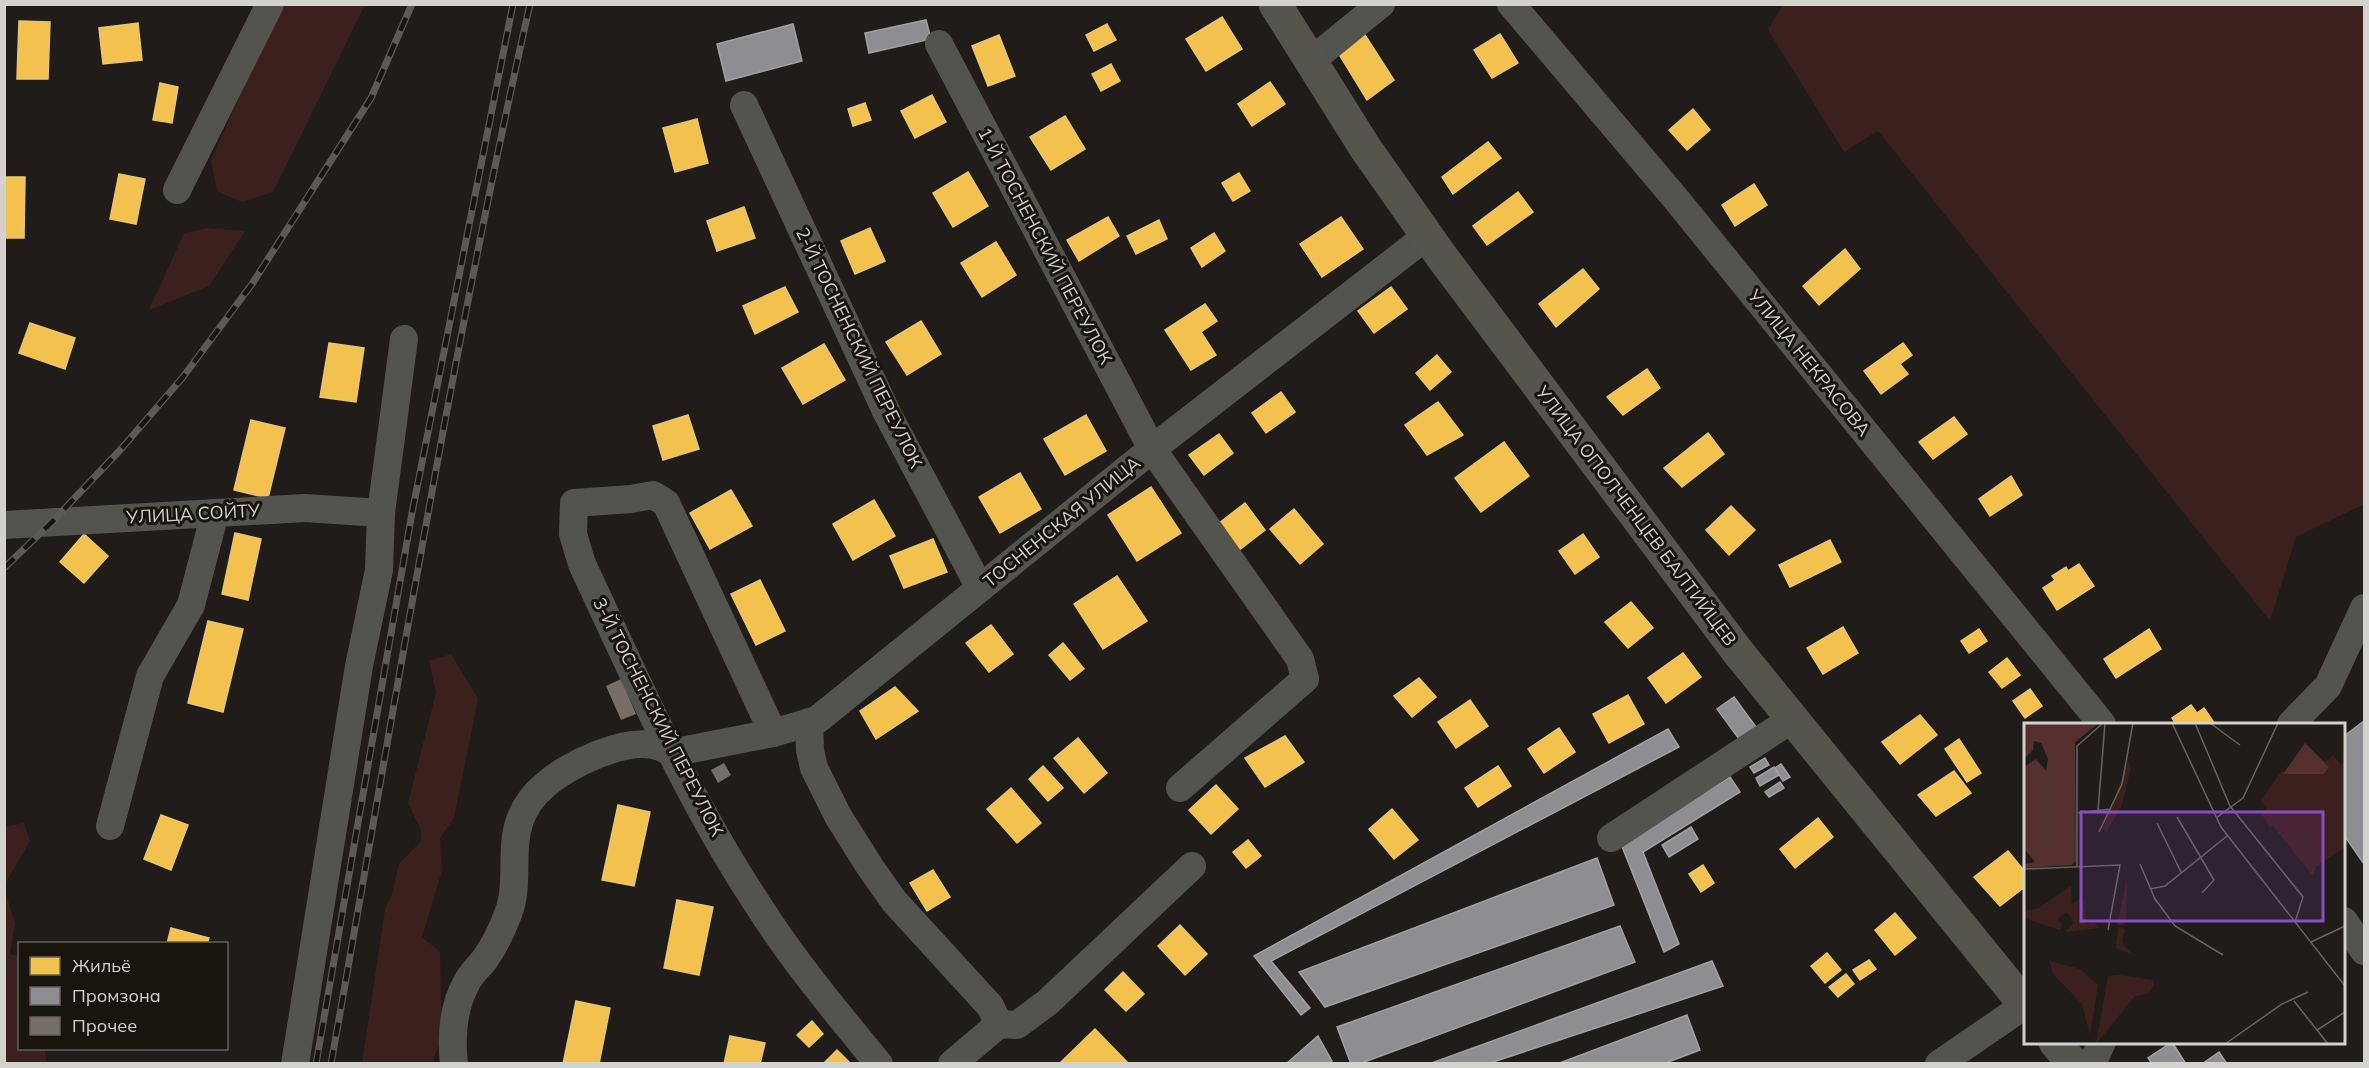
<svg xmlns="http://www.w3.org/2000/svg" width="2369" height="1068" font-family="Mulish,sans-serif">
<style>
.green{fill:#3c201e}
.homes{fill:#f2c14e;stroke:#e9c674;stroke-width:1.5}
.industry{fill:#8d8d92;stroke:#a2a2a4;stroke-width:1.5}
.building{fill:#786e68}
.lines{fill:none;stroke-linecap:round;stroke-linejoin:round}
.minor{stroke:#54544e;stroke-width:28}
.major{stroke:#56554d;stroke-width:33}
.rail-casing{stroke:#5b5a56;stroke-width:7}
.rail{stroke:#18140e;stroke-width:4.5;stroke-dasharray:14;stroke-linecap:butt}
.labels{text-anchor:middle;stroke-width:6;stroke-linejoin:round;paint-order:stroke}
.street-label{font-size:18px;fill:#d4d2cd;stroke:#18140e}
.inset-road{fill:none;stroke:#676561;stroke-width:1.5}
.view{fill:#8d4dc2;fill-opacity:0.15;stroke:#8d4dc2;stroke-width:3}
.inset-edge{fill:none;stroke:#d4d2cd;stroke-width:3}
</style>
<rect width="100%" height="100%" fill="#1f1c19"/>
<g class="green">
<path d="M 1783,4 L 2364,5 L 2364,504 L 2296,537 L 2270,621 L 1878,131 L 1844,152 L 1768,30 Z"/>
<path d="M 281,5 L 365,5 L 273,192 L 242,202 L 217,191 L 211,160 Z"/>
<path d="M 208,228 L 245,231 L 209,286 L 149,310 L 184,233 Z"/>
<path d="M 451,654 L 478,699 L 454,818 L 440,838 L 442,870 L 422,937 L 440,952 L 442,1038 L 432,1063 L 362,1064 L 385,909 L 392,894 L 399,864 L 421,841 L 421,830 L 408,803 L 436,693 L 429,661 Z"/>
<path d="M 24,823 L 30,841 L 5,884 L 5,827 Z"/>
<path d="M 4,888 L 15,923 L 10,954 L 19,956 L 20,1048 L 45,1049 L 46,1063 L 5,1063 Z"/>
</g>
<g class="homes">
<path d="M 1222,17 L 1242,49 L 1206,71 L 1186,39 Z"/>
<path d="M 19,21 L 50,22 L 48,79 L 17,79 Z"/>
<path d="M 138,23 L 142,60 L 103,64 L 99,28 Z"/>
<path d="M 1107,24 L 1116,40 L 1094,51 L 1086,35 Z"/>
<path d="M 1500,34 L 1518,63 L 1492,78 L 1474,50 Z"/>
<path d="M 999,35 L 1015,76 L 988,86 L 972,46 Z"/>
<path d="M 1365,35 L 1394,80 L 1367,100 L 1337,51 Z"/>
<path d="M 1111,64 L 1120,81 L 1101,91 L 1092,74 Z"/>
<path d="M 1270,82 L 1285,104 L 1252,126 L 1238,104 Z"/>
<path d="M 160,83 L 178,87 L 172,123 L 153,120 Z"/>
<path d="M 932,95 L 946,122 L 915,138 L 901,111 Z"/>
<path d="M 865,103 L 871,120 L 853,126 L 848,109 Z"/>
<path d="M 1693,109 L 1710,130 L 1687,150 L 1669,130 Z"/>
<path d="M 1065,116 L 1085,149 L 1051,170 L 1030,137 Z"/>
<path d="M 697,119 L 708,163 L 675,172 L 663,128 Z"/>
<path d="M 1488,142 L 1501,158 L 1453,194 L 1442,177 Z"/>
<path d="M 968,172 L 988,206 L 953,227 L 933,193 Z"/>
<path d="M 1239,173 L 1250,191 L 1233,201 L 1222,183 Z"/>
<path d="M 119,174 L 145,179 L 136,224 L 110,219 Z"/>
<path d="M 4,177 L 25,177 L 24,238 L 4,238 Z"/>
<path d="M 1754,184 L 1767,205 L 1735,226 L 1722,205 Z"/>
<path d="M 1518,192 L 1533,212 L 1487,245 L 1473,226 Z"/>
<path d="M 744,207 L 755,238 L 717,251 L 707,221 Z"/>
<path d="M 1108,217 L 1119,236 L 1079,261 L 1067,240 Z"/>
<path d="M 1341,217 L 1363,249 L 1322,277 L 1300,244 Z"/>
<path d="M 1159,220 L 1167,239 L 1136,254 L 1127,236 Z"/>
<path d="M 870,228 L 885,261 L 855,274 L 841,241 Z"/>
<path d="M 1214,233 L 1225,251 L 1202,267 L 1191,248 Z"/>
<path d="M 996,242 L 1016,275 L 982,297 L 961,263 Z"/>
<path d="M 1845,249 L 1860,269 L 1819,305 L 1803,286 Z"/>
<path d="M 1583,269 L 1599,289 L 1556,327 L 1539,304 Z"/>
<path d="M 785,287 L 798,312 L 755,334 L 743,306 Z"/>
<path d="M 1391,287 L 1407,309 L 1374,333 L 1358,311 Z"/>
<path d="M 1205,304 L 1217,321 L 1201,332 L 1216,355 L 1191,370 L 1165,330 Z"/>
<path d="M 921,321 L 941,354 L 907,375 L 886,342 Z"/>
<path d="M 30,323 L 75,338 L 65,369 L 19,353 Z"/>
<path d="M 329,343 L 364,348 L 356,402 L 320,397 Z"/>
<path d="M 1903,343 L 1912,355 L 1900,364 L 1908,374 L 1881,394 L 1864,371 Z"/>
<path d="M 824,344 L 845,380 L 803,404 L 782,368 Z"/>
<path d="M 1437,355 L 1451,372 L 1430,390 L 1416,373 Z"/>
<path d="M 1647,369 L 1660,388 L 1623,415 L 1607,397 Z"/>
<path d="M 1281,392 L 1295,412 L 1266,433 L 1252,413 Z"/>
<path d="M 1438,402 L 1463,435 L 1427,455 L 1405,425 Z"/>
<path d="M 688,415 L 699,449 L 663,460 L 653,426 Z"/>
<path d="M 1086,415 L 1106,451 L 1065,475 L 1044,439 Z"/>
<path d="M 1954,417 L 1967,434 L 1933,459 L 1919,442 Z"/>
<path d="M 251,420 L 285,428 L 268,498 L 234,490 Z"/>
<path d="M 1708,433 L 1724,454 L 1682,487 L 1664,468 Z"/>
<path d="M 1219,434 L 1233,453 L 1204,475 L 1189,455 Z"/>
<path d="M 1504,442 L 1529,476 L 1481,512 L 1455,478 Z"/>
<path d="M 1020,473 L 1041,509 L 1000,533 L 979,497 Z"/>
<path d="M 2011,476 L 2022,495 L 1990,516 L 1979,499 Z"/>
<path d="M 1151,487 L 1181,533 L 1137,561 L 1108,515 Z"/>
<path d="M 731,490 L 752,526 L 710,549 L 690,513 Z"/>
<path d="M 874,500 L 895,536 L 853,560 L 833,524 Z"/>
<path d="M 1245,503 L 1265,530 L 1238,551 L 1218,524 Z"/>
<path d="M 1731,506 L 1755,530 L 1729,555 L 1706,530 Z"/>
<path d="M 1294,509 L 1323,544 L 1300,564 L 1270,529 Z"/>
<path d="M 235,533 L 261,539 L 248,600 L 222,594 Z"/>
<path d="M 84,534 L 108,556 L 84,583 L 60,562 Z"/>
<path d="M 1583,534 L 1599,557 L 1575,574 L 1559,551 Z"/>
<path d="M 933,539 L 947,572 L 904,588 L 890,556 Z"/>
<path d="M 1830,540 L 1841,562 L 1790,587 L 1779,565 Z"/>
<path d="M 2079,564 L 2094,586 L 2057,610 L 2043,588 L 2055,580 L 2052,576 L 2066,567 L 2068,571 Z"/>
<path d="M 1117,576 L 1147,621 L 1103,649 L 1074,604 Z"/>
<path d="M 760,580 L 785,631 L 756,645 L 731,594 Z"/>
<path d="M 1631,602 L 1653,628 L 1628,648 L 1605,622 Z"/>
<path d="M 208,621 L 243,629 L 223,712 L 188,703 Z"/>
<path d="M 991,625 L 1013,654 L 989,672 L 966,643 Z"/>
<path d="M 1843,627 L 1858,653 L 1823,674 L 1807,648 Z"/>
<path d="M 1979,629 L 1987,641 L 1969,653 L 1961,641 Z"/>
<path d="M 2149,629 L 2161,649 L 2116,678 L 2104,659 Z"/>
<path d="M 1063,643 L 1084,669 L 1070,680 L 1049,655 Z"/>
<path d="M 1683,653 L 1701,677 L 1666,703 L 1648,678 Z"/>
<path d="M 2007,658 L 2020,675 L 2002,688 L 1989,672 Z"/>
<path d="M 1419,678 L 1436,697 L 1412,717 L 1394,696 Z"/>
<path d="M 895,687 L 918,711 L 876,739 L 860,711 Z"/>
<path d="M 2030,689 L 2042,706 L 2025,718 L 2013,701 Z"/>
<path d="M 1628,695 L 1644,724 L 1609,743 L 1593,714 Z"/>
<path d="M 1470,700 L 1488,726 L 1456,748 L 1438,722 Z"/>
<path d="M 2191,705 L 2197,713 L 2204,708 L 2215,724 L 2176,724 L 2172,718 Z"/>
<path d="M 1920,715 L 1937,735 L 1900,764 L 1882,742 Z"/>
<path d="M 1559,728 L 1575,752 L 1544,773 L 1528,749 Z"/>
<path d="M 1285,736 L 1304,762 L 1265,787 L 1245,758 Z"/>
<path d="M 1078,738 L 1107,773 L 1084,793 L 1054,758 Z"/>
<path d="M 1959,739 L 1981,773 L 1967,782 L 1945,749 Z"/>
<path d="M 1043,766 L 1063,788 L 1048,801 L 1029,779 Z"/>
<path d="M 1498,766 L 1511,786 L 1478,807 L 1465,788 Z"/>
<path d="M 1954,771 L 1971,793 L 1936,816 L 1918,795 Z"/>
<path d="M 1216,785 L 1238,809 L 1211,834 L 1189,810 Z"/>
<path d="M 1011,788 L 1041,823 L 1017,843 L 987,809 Z"/>
<path d="M 618,805 L 650,812 L 634,886 L 602,880 Z"/>
<path d="M 1392,809 L 1418,840 L 1394,859 L 1369,829 Z"/>
<path d="M 161,815 L 188,825 L 171,870 L 144,859 Z"/>
<path d="M 1818,818 L 1833,837 L 1795,868 L 1780,849 Z"/>
<path d="M 1248,840 L 1261,856 L 1246,868 L 1233,852 Z"/>
<path d="M 2008,851 L 2026,873 L 2026,886 L 2000,906 L 1974,877 Z"/>
<path d="M 1703,865 L 1714,883 L 1701,892 L 1689,874 Z"/>
<path d="M 933,870 L 950,897 L 927,911 L 910,883 Z"/>
<path d="M 677,900 L 713,907 L 699,975 L 664,968 Z"/>
<path d="M 1895,913 L 1916,938 L 1895,955 L 1875,930 Z"/>
<path d="M 1180,925 L 1207,954 L 1185,975 L 1158,946 Z"/>
<path d="M 171,928 L 209,938 L 207,944 L 167,944 Z"/>
<path d="M 1827,953 L 1841,970 L 1825,983 L 1811,966 Z"/>
<path d="M 1869,960 L 1876,969 L 1860,980 L 1853,970 Z"/>
<path d="M 1123,972 L 1144,994 L 1126,1011 L 1105,990 Z"/>
<path d="M 1846,974 L 1854,984 L 1838,997 L 1829,987 Z"/>
<path d="M 576,1001 L 610,1008 L 599,1064 L 563,1064 Z"/>
<path d="M 812,1021 L 823,1034 L 809,1047 L 797,1035 Z"/>
<path d="M 1095,1029 L 1127,1062 L 1126,1064 L 1059,1064 Z"/>
<path d="M 730,1036 L 765,1043 L 760,1064 L 724,1064 Z"/>
<path d="M 837,1050 L 851,1064 L 827,1064 L 825,1062 Z"/>
</g>
<g class="industry">
<path d="M 926,20 L 931,39 L 869,53 L 865,33 Z"/>
<path d="M 793,24 L 802,61 L 726,81 L 717,44 Z"/>
<path d="M 1734,697 L 1759,731 L 1742,743 L 1717,709 Z"/>
<path d="M 2364,721 L 2364,864 L 2344,835 L 2344,736 Z"/>
<path d="M 1668,729 L 1679,747 L 1271,961 L 1310,1008 L 1301,1015 L 1254,956 Z"/>
<path d="M 1765,758 L 1769,765 L 1754,773 L 1750,767 Z"/>
<path d="M 1781,764 L 1790,777 L 1783,781 L 1775,768 Z"/>
<path d="M 1774,767 L 1779,775 L 1760,786 L 1756,778 Z"/>
<path d="M 1730,777 L 1740,792 L 1643,852 L 1679,944 L 1664,952 L 1621,844 Z"/>
<path d="M 1780,782 L 1784,788 L 1769,797 L 1765,792 Z"/>
<path d="M 1691,827 L 1698,839 L 1669,857 L 1662,845 Z"/>
<path d="M 1597,858 L 1614,905 L 1325,1007 L 1299,972 Z"/>
<path d="M 1620,926 L 1635,962 L 1359,1064 L 1351,1064 L 1337,1027 Z"/>
<path d="M 1712,961 L 1723,986 L 1487,1064 L 1429,1064 Z"/>
<path d="M 1687,1015 L 1700,1050 L 1663,1064 L 1557,1064 Z"/>
<path d="M 1318,1036 L 1332,1061 L 1329,1064 L 1286,1064 Z"/>
<path d="M 2172,1042 L 2186,1064 L 2152,1064 L 2148,1058 Z"/>
<path d="M 2219,1052 L 2227,1064 L 2202,1064 Z"/>
</g>
<g class="building">
<path d="M 621,679 L 636,714 L 621,720 L 606,686 Z"/>
<path d="M 724,763 L 731,775 L 718,783 L 711,770 Z"/>
</g>
<g class="lines">
<g class="minor">
<path d="M 1511,4 L 1676,199 L 2102,724"/>
<path d="M 939,44 L 1152,449 L 1300,659 L 1305,679 L 1180,788"/>
<path d="M 1311,61 L 1381,4"/>
<path d="M 744,105 L 887,413 L 980,588"/>
<path d="M 177,190 L 270,4"/>
<path d="M 4,525 L 305,508 L 381,513"/>
<path d="M 809,722 L 810,750 L 814,768 L 838,816 L 870,867 L 894,901 L 990,1006 L 999,1024"/>
<path d="M 2291,724 L 2328,686 L 2364,608"/>
<path d="M 773,733 L 666,503 L 653,495 L 631,499 L 574,503 L 573,534 L 582,564 C 637,681 688,800 760,908 C 795,963 838,1014 879,1064"/>
<path d="M 110,826 L 150,676 L 191,605 L 215,513"/>
<path d="M 1611,838 L 1792,719"/>
<path d="M 2344,921 L 2364,951"/>
<path d="M 295,1064 L 359,666 L 379,570 L 381,513 L 404,339"/>
<path d="M 454,1064 C 451,1038 453,1007 466,984 C 470,974 479,967 485,959 C 495,945 502,930 508,914 C 520,884 509,851 520,820 C 525,807 532,796 543,787 C 566,765 628,735 660,747 C 664,748 668,751 671,753 L 773,733 L 817,720 L 1152,449 L 1428,235"/>
<path d="M 952,1064 L 999,1024 L 1017,1025 L 1048,1002 L 1192,866"/>
<path d="M 1939,1064 L 2025,1005"/>
<path d="M 2092,1064 L 2102,1042"/>
</g>
<g class="major">
<path d="M 1275,4 L 1366,149 L 1442,257 L 1738,652 L 2026,1006"/>
<path d="M 2055,1042 L 2073,1064"/>
</g>
<g class="rail-casing">
<g id="rail">
<path d="M 4,568 L 52,522 L 122,448 L 183,377 L 252,284 L 371,98 L 412,4"/>
<path d="M 316,1064 L 412,513 L 513,4"/>
<path d="M 331,1064 C 394,710 451,355 530,4"/>
</g>
</g>
<use href="#rail" class="rail"/>
</g>
<g class="labels">
<g class="street-label">
<text transform="translate(1045 246) rotate(62)" y="6">1-Й ТОСНЕНСКИЙ ПЕРЕУЛОК</text>
<text transform="translate(859 348) rotate(64)" y="6">2-Й ТОСНЕНСКИЙ ПЕРЕУЛОК</text>
<text transform="translate(1809 363) rotate(51)" y="6">УЛИЦА НЕКРАСОВА</text>
<text transform="translate(193 514) rotate(-3)" y="6">УЛИЦА СОЙТУ</text>
<text transform="translate(1636 516) rotate(53)" y="6">УЛИЦА ОПОЛЧЕНЦЕВ БАЛТИЙЦЕВ</text>
<text transform="translate(1062 522) rotate(-39)" y="6">ТОСНЕНСКАЯ УЛИЦА</text>
<text transform="translate(658 717) rotate(63)" y="6">3-Й ТОСНЕНСКИЙ ПЕРЕУЛОК</text>
</g>
</g>
<g transform="translate(2024 723)">
<rect width="321" height="321" fill="#1f1c19"/>
<path d="M 309,32 L 317,42 L 321,38 L 321,124 L 292,144 L 289,153 L 249,103 L 246,105 L 238,92 L 243,84 L 236,78 L 257,49 L 305,44 L 301,39 ZM 104,38 L 107,44 L 98,82 L 82,110 L 79,105 ZM 103,156 L 102,195 L 100,202 L 93,202 ZM 47,163 L 48,181 L 59,173 L 62,201 L 70,199 L 76,205 L 41,209 L 50,200 L 43,189 L 33,196 L 38,201 L 36,207 L 0,195 L 0,188 L 15,185 ZM 94,204 L 101,206 L 98,219 L 109,232 L 92,225 ZM 25,238 L 56,246 L 74,262 L 66,312 L 58,281 L 29,251 ZM 95,252 L 129,257 L 130,262 L 124,271 L 111,273 L 72,321 L 84,253 Z" fill="#3c201e"/>
<path d="M 0,0 L 75,0 L 51,19 L 52,138 L 48,142 L 0,145 L 0,141 L 11,139 L 0,126 L 0,44 L 12,36 L 22,48 L 24,36 L 17,20 L 10,18 L 9,27 L 0,36 ZM 281,20 L 305,44 L 300,51 L 259,51 Z" fill="#55302e"/>
<path class="inset-road" d="M 148,0 L 197,104 L 321,263M 171,0 L 206,83 L 279,174 L 271,199M 186,0 L 216,22M 74,88 L 81,0M 54,90 L 86,86M 153,94 L 190,157 L 178,170M 192,95 L 219,75 L 254,0M 133,100 L 157,149M 75,109 L 98,61 L 109,0M 116,141 L 131,176 L 151,203 L 199,232M 53,143 L 53,23 L 79,0M 0,146 L 96,142 L 84,207M 126,166 L 141,163 L 203,113M 287,219 L 321,203M 270,278 L 304,321M 293,307 L 321,289M 201,321 L 258,281 L 284,269"/>
<path class="view" d="M 57,89 L 299,89 L 299,198 L 57,198 Z"/>
<rect width="321" height="321" class="inset-edge"/>
</g>
<rect width="2369" height="1068" fill="none" stroke="#d4d2cd" stroke-width="12"/>
<rect x="18" y="942" width="210" height="108" fill="#18140e" stroke="#63605a" stroke-width="1.5"/>
<rect x="30" y="957" width="30" height="18" fill="#f2c14e" stroke="#63605a" stroke-width="1.5"/>
<text x="72" y="972" font-size="18" fill="#d4d2cd">Жильё</text>
<rect x="30" y="987" width="30" height="18" fill="#8d8d92" stroke="#63605a" stroke-width="1.5"/>
<text x="72" y="1002" font-size="18" fill="#d4d2cd">Промзона</text>
<rect x="30" y="1017" width="30" height="18" fill="#786e68" stroke="#63605a" stroke-width="1.5"/>
<text x="72" y="1032" font-size="18" fill="#d4d2cd">Прочее</text>
</svg>
